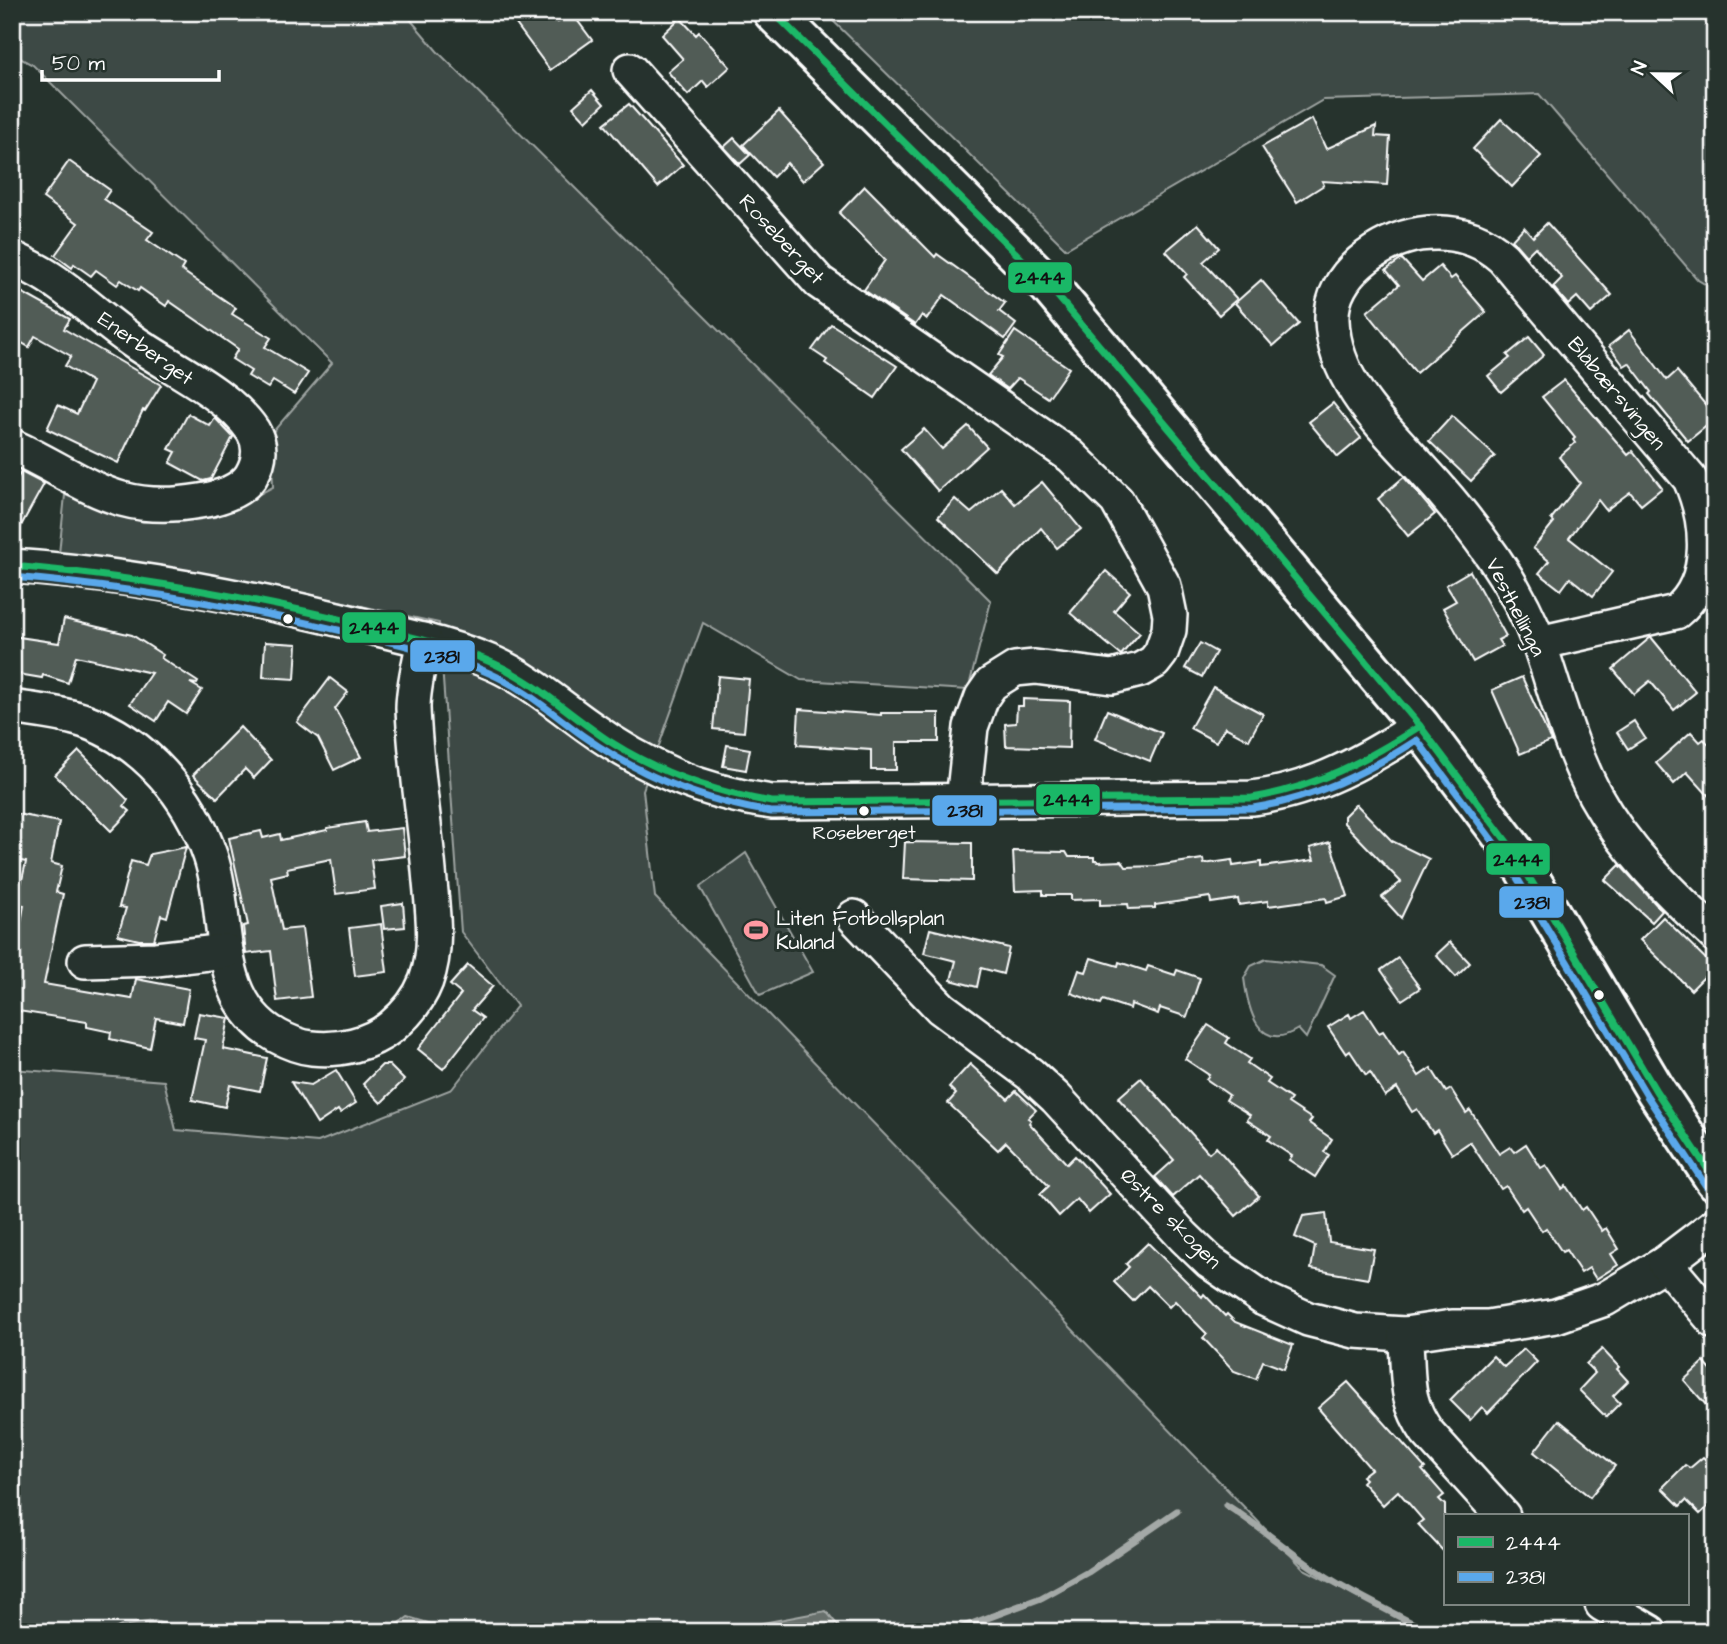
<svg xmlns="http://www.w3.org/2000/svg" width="1727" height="1644" font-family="'Architects Daughter',sans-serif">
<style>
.green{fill:#3e4944;stroke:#9ea4a2;stroke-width:2}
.water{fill:#67706c;stroke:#a4a9a7;stroke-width:2}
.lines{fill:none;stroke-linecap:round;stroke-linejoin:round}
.stream{stroke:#a4a9a7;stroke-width:7}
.building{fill:#515c57;stroke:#fff;stroke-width:2}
.minor-casing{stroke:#fff;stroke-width:38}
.major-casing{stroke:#fff;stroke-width:44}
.minor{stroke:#26332d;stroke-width:33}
.major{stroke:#26332d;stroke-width:38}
.bus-1-casing{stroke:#26332d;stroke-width:12}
.bus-2-casing{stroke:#26332d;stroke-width:12}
.bus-1{stroke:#1ab867;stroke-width:7}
.bus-2{stroke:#5aa8eb;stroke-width:7}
.bus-dot{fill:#fff;stroke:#26332d;stroke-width:2.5}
.labels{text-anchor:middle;stroke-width:6;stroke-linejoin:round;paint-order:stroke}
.bus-label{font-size:19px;fill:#fff;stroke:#26332d}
.street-label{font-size:21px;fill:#fff;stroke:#26332d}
.poi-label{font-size:21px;fill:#fff;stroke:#26332d;text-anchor:start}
.line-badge{stroke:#26332d;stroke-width:2.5}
.pale-badge-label{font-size:19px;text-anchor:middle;font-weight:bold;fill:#111}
</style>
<rect width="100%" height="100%" fill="#26332d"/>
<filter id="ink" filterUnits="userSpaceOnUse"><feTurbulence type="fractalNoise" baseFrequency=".0143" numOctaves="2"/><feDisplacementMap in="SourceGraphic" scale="14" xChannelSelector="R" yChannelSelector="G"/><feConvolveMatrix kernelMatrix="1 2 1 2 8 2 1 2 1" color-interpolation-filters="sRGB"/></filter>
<g filter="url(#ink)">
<g class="green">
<path d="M 12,12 L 404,12 L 437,51 L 991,601 L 968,690 L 801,680 L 703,623 L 643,790 L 655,897 L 1304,1569 L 1426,1632 L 12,1632 L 12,1069 L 164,1081 L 176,1130 L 318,1142 L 452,1089 L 517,1006 L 461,932 L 439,623 L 257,583 L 59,554 L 65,495 L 143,522 L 216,517 L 273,487 L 271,434 L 332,363 L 33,65 L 12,54 Z"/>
<path d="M 824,12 L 1715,12 L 1715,290 L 1698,280 L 1539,94 L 1323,100 L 1066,249 Z"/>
<path d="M 746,853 L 813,972 L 760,995 L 700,887 Z"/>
<path d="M 1266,959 L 1321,965 L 1335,975 L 1306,1038 L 1298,1029 C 1258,1054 1248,1009 1244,978 L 1251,966 Z"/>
</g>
<g class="water">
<path d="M 826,1611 L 843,1632 L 741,1632 L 763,1623 Z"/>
<path d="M 408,1617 L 458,1632 L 387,1632 Z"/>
<path d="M 154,1621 L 191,1632 L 109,1632 L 121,1626 Z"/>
</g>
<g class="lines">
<g class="stream">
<path d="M 1226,1505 C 1254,1522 1279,1544 1306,1563 C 1344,1590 1388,1610 1429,1632"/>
<path d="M 950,1632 L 1041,1598 L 1088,1572 L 1177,1511"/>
</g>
</g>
<g class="building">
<path d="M 524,12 L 551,12 L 558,22 L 571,12 L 592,40 L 550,70 L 513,20 Z"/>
<path d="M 680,18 L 696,35 L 699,32 L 730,67 L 708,87 L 703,81 L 688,95 L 668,72 L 683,59 L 662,35 Z"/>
<path d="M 592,90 L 604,104 L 586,121 L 573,107 Z"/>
<path d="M 629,104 L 683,165 L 658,187 L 604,124 Z"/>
<path d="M 779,111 L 824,162 L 803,181 L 787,163 L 773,177 L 743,145 Z"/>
<path d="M 1312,119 L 1326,149 L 1376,126 L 1375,136 L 1390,137 L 1387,185 L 1322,181 L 1324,185 L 1297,202 L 1262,147 Z"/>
<path d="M 1501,119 L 1541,156 L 1512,187 L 1473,149 Z"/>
<path d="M 734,138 L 750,155 L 740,164 L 724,147 Z"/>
<path d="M 69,161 L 110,190 L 104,199 L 153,232 L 147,240 L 184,265 L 181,270 L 236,308 L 232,314 L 271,338 L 265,347 L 308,373 L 294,394 L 273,381 L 268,388 L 248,376 L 251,371 L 232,359 L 238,349 L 169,301 L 166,306 L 140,288 L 138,291 L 121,280 L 117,285 L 96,270 L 91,276 L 74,264 L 72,268 L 55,255 L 78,223 L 43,198 Z"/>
<path d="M 865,186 L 935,257 L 937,254 L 1005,303 L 999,311 L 1016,324 L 1005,339 L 944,295 L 927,319 L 922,315 L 915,325 L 864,290 L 885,260 L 839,213 Z"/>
<path d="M 1547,223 L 1612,295 L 1591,313 L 1577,297 L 1568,305 L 1553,287 L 1562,278 L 1535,247 L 1526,256 L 1512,240 L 1524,227 L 1533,237 Z"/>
<path d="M 1198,224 L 1219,248 L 1203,262 L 1237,299 L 1219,315 L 1184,277 L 1187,274 L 1166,251 Z"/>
<path d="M 1402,259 L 1422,281 L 1440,266 L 1451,279 L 1455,276 L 1486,312 L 1416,373 L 1367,312 L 1399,285 L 1386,270 Z"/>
<path d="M 1261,280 L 1299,324 L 1273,346 L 1235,303 Z"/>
<path d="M 12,287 L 70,319 L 64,329 L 161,385 L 145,411 L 143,410 L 118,463 L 47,429 L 58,405 L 77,414 L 92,382 L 65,366 L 71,356 L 35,336 L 29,347 L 12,337 Z"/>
<path d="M 831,324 L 897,366 L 875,398 L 825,363 L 827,360 L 812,350 Z"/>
<path d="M 1629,330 L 1667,380 L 1677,371 L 1715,416 L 1715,419 L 1688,441 L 1649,394 L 1651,392 L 1629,363 L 1624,366 L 1609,346 Z"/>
<path d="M 1015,331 L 1069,368 L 1048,398 L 1018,378 L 1008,389 L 988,375 L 1003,357 L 999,355 Z"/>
<path d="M 1529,337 L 1544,355 L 1501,392 L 1488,376 L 1510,358 L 1507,355 Z"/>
<path d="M 1564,380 L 1628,455 L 1633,451 L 1662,488 L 1641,505 L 1630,492 L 1606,510 L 1598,500 L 1569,538 L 1612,572 L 1593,596 L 1570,578 L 1561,590 L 1539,573 L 1549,561 L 1533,548 L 1554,522 L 1551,519 L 1580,483 L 1559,457 L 1575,443 L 1573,440 L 1575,438 L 1542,397 Z"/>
<path d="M 1333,403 L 1361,438 L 1338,457 L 1309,422 Z"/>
<path d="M 188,414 L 210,426 L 215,418 L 233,437 L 211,479 L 203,481 L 170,463 L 176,452 L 169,449 Z"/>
<path d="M 1452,416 L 1495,456 L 1471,481 L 1429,441 Z"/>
<path d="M 968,426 L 987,447 L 938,491 L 901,449 L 924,429 L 942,449 Z"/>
<path d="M 21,472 L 44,484 L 12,542 L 12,473 L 18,477 Z"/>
<path d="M 1404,477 L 1435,514 L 1408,536 L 1378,499 Z"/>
<path d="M 1042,482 L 1081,529 L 1057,548 L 1041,528 L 998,574 L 938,517 L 955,499 L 971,513 L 1001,488 L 1015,504 Z"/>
<path d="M 1106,571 L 1130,592 L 1114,611 L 1140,633 L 1121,655 L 1070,613 Z"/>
<path d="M 1470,571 L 1506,636 L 1498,640 L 1502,646 L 1473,662 L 1443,608 L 1456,601 L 1446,585 Z"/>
<path d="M 64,619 L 132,635 L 163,655 L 161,658 L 198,682 L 197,684 L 190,683 L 202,690 L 186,714 L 168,702 L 156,721 L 130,704 L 151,673 L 76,656 L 68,683 L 43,675 L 42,678 L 12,673 L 12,636 L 59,643 Z"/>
<path d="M 1651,637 L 1696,692 L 1674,710 L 1650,681 L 1634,694 L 1613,669 Z"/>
<path d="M 265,642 L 297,644 L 295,679 L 263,677 Z"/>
<path d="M 1200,643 L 1216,652 L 1202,677 L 1185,668 Z"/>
<path d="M 718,676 L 749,679 L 744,732 L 713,729 Z"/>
<path d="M 1522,677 L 1551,741 L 1520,754 L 1492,690 Z"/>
<path d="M 330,678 L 348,692 L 335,709 L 361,757 L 334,770 L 318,738 L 297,722 Z"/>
<path d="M 1213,687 L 1263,714 L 1249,740 L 1225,727 L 1216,742 L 1190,728 Z"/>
<path d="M 1023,699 L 1070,701 L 1069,748 L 1006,746 L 1005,724 L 1016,723 L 1017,706 L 1023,706 Z"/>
<path d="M 799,709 L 881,715 L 881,713 L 939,713 L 939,742 L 896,742 L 896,770 L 871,770 L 871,750 L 797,745 Z"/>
<path d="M 1107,710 L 1162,733 L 1150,761 L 1095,739 Z"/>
<path d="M 1634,721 L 1645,738 L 1628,749 L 1617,732 Z"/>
<path d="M 240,727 L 271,760 L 254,778 L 245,769 L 217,798 L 193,775 Z"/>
<path d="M 1691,732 L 1700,742 L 1704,739 L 1715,752 L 1715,803 L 1687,772 L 1674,784 L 1656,763 Z"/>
<path d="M 727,745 L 750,749 L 746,770 L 723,766 Z"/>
<path d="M 79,751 L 128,800 L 124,806 L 130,811 L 111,831 L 55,775 Z"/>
<path d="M 1356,804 L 1392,841 L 1429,859 L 1401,918 L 1382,897 L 1401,882 L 1344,823 L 1344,816 Z"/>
<path d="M 12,813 L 59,822 L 51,863 L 62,866 L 56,892 L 63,894 L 44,984 L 132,999 L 136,979 L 189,989 L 183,1023 L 156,1018 L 150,1048 L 110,1039 L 111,1032 L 87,1027 L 87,1022 L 12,1010 L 12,975 L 24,905 L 19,904 L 19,893 L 26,862 L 16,860 L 19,845 L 12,844 Z"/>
<path d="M 365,822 L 367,832 L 402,828 L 405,856 L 371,860 L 375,889 L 336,894 L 331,859 L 287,868 L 288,873 L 271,877 L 282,930 L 302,928 L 311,997 L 277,1001 L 271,951 L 246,954 L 243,926 L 248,925 L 229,838 L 261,831 L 263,838 L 280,834 L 281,840 L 327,830 L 327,828 Z"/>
<path d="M 905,842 L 972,843 L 972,881 L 903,879 Z"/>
<path d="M 1330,842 L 1348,896 L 1327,902 L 1326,898 L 1268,906 L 1268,901 L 1239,905 L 1238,899 L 1211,903 L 1210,897 L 1155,905 L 1155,908 L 1129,909 L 1128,904 L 1100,905 L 1100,899 L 1071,900 L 1071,895 L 1043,895 L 1043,890 L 1015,891 L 1013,851 L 1066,852 L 1069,857 L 1094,857 L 1094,860 L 1097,860 L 1098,862 L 1122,861 L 1126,867 L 1156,866 L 1203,859 L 1204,864 L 1232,860 L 1233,866 L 1261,862 L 1261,867 L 1314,860 L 1310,848 Z"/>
<path d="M 186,847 L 167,917 L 161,915 L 154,940 L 139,940 L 118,935 L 126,908 L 119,907 L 131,861 L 146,865 L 150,854 Z"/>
<path d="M 1620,865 L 1662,911 L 1652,922 L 1605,880 Z"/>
<path d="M 403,903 L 405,927 L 384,929 L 381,906 Z"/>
<path d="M 1663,917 L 1714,967 L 1691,990 L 1640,940 Z"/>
<path d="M 381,924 L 387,972 L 355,976 L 349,928 Z"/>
<path d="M 930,929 L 1009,948 L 1003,974 L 981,968 L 977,987 L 951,980 L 956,961 L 924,953 Z"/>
<path d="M 1450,942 L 1470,963 L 1456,977 L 1436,955 Z"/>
<path d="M 1091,958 L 1118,966 L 1119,962 L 1146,971 L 1148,966 L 1175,975 L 1177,970 L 1200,978 L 1187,1017 L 1160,1008 L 1158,1014 L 1131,1004 L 1130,1009 L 1103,1000 L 1101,1004 L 1071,993 L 1079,970 L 1086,972 Z"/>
<path d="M 1398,958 L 1420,988 L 1402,1000 L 1381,970 Z"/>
<path d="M 468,965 L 493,986 L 472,1010 L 483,1018 L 443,1069 L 418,1049 L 461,994 L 450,985 Z"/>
<path d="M 1364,1010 L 1379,1033 L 1383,1031 L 1399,1055 L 1403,1052 L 1419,1076 L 1431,1068 L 1446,1092 L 1451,1089 L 1466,1113 L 1470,1110 L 1499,1154 L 1510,1147 L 1514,1152 L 1526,1144 L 1541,1168 L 1546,1165 L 1562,1189 L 1566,1186 L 1582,1210 L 1586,1207 L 1602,1231 L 1606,1228 L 1619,1249 L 1611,1254 L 1618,1265 L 1596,1279 L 1589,1268 L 1581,1273 L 1566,1250 L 1562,1252 L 1546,1228 L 1542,1231 L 1526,1207 L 1522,1210 L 1506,1186 L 1501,1189 L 1470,1142 L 1452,1154 L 1437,1130 L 1433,1133 L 1417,1109 L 1412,1112 L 1397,1088 L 1385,1096 L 1370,1072 L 1366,1075 L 1350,1051 L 1346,1054 L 1328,1027 L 1349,1014 L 1351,1018 Z"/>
<path d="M 199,1013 L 229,1018 L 223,1049 L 267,1058 L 260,1091 L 230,1085 L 225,1107 L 192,1100 L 205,1040 L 194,1038 Z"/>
<path d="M 1208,1025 L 1229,1038 L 1226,1043 L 1250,1059 L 1247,1063 L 1270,1079 L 1267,1083 L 1291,1099 L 1288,1103 L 1312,1119 L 1309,1123 L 1332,1139 L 1324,1152 L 1329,1155 L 1315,1177 L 1289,1160 L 1292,1156 L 1268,1140 L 1271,1136 L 1247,1120 L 1250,1115 L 1226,1100 L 1229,1095 L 1206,1079 L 1209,1075 L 1185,1059 Z"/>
<path d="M 970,1064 L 1008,1099 L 1016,1091 L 1036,1110 L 1028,1118 L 1031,1120 L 1029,1123 L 1067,1164 L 1075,1156 L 1110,1194 L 1089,1213 L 1077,1199 L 1059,1216 L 1040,1194 L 1049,1186 L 1006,1142 L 998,1150 L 948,1103 L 956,1094 L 949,1087 Z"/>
<path d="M 382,1065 L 389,1065 L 404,1080 L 381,1103 L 363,1084 Z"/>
<path d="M 336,1070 L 356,1103 L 340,1113 L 338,1110 L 317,1124 L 291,1082 L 311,1085 Z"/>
<path d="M 1141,1078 L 1209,1153 L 1216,1147 L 1259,1196 L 1236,1216 L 1199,1174 L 1173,1197 L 1155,1177 L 1174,1160 L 1118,1098 Z"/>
<path d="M 1326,1213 L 1329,1242 L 1374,1249 L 1368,1279 L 1311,1269 L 1315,1246 L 1295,1237 L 1303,1216 Z"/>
<path d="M 1148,1243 L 1202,1297 L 1204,1294 L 1225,1316 L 1227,1314 L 1235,1322 L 1293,1345 L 1284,1369 L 1263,1361 L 1256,1379 L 1234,1371 L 1203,1338 L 1207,1334 L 1175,1301 L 1169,1307 L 1148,1286 L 1133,1301 L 1114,1282 L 1129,1267 L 1126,1264 Z"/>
<path d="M 1524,1349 L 1537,1362 L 1488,1413 L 1482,1407 L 1470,1420 L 1450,1400 L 1493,1356 L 1504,1367 Z"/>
<path d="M 1602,1349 L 1619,1367 L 1617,1369 L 1628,1381 L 1613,1396 L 1620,1403 L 1606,1417 L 1579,1390 L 1595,1373 L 1586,1364 Z"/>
<path d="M 1704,1362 L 1715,1375 L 1715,1415 L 1684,1380 Z"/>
<path d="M 1348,1382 L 1425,1468 L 1422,1470 L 1444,1495 L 1439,1499 L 1445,1505 L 1445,1553 L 1418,1524 L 1423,1520 L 1398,1491 L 1383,1505 L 1362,1482 L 1365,1479 L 1362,1476 L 1371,1469 L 1318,1408 Z"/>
<path d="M 1559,1420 L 1615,1466 L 1590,1497 L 1534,1452 Z"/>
<path d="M 1703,1457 L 1715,1469 L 1715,1500 L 1700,1514 L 1686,1500 L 1680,1506 L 1662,1488 L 1685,1465 L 1690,1468 Z"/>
</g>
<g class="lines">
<g class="minor-casing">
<g id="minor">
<path d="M 630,70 L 819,282 L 1071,456 L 1117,501 L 1164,586 L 1170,615 L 1169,630 L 1161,653 L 1154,662 L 1140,670 L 1112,677 L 1035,667 L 1015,669 L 991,684 L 982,697 L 971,727 L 963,801"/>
<path d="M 12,258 C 25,264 38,270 50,278 C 79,297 105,322 134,342 C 171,368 228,393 253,431 C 262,446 260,461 251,476 C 240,492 219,498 200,501 C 113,516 85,479 12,446"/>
<path d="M 12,566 C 129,574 244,596 358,624 C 404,636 451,645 495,664 C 530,680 557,704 588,726 C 646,768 701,792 772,802 L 1252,798 C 1313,791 1369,759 1420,726"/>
<path d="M 1539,643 L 1676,612 C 1715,581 1708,520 1690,479 L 1503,258 C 1480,237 1451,230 1420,234 C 1380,240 1330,275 1332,320 C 1334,382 1384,427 1423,470 C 1447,496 1473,528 1493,557 C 1511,583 1529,616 1540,646 C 1557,696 1570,748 1595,795 C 1625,850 1669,892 1715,935"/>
<path d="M 12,707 C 36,711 62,713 85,721 C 145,742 190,796 210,855 C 231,916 211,999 277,1036 C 288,1042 300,1047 312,1048 C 339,1051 370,1044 391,1027 C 406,1015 419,999 426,981 C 439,946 432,907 429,871 C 424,817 415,762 413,708 C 413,686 420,662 424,640"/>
<path d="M 854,917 L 941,1008 L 1030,1074 L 1056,1098 L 1184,1237 L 1210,1262 L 1264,1299 L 1308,1319 L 1355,1331 L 1405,1334 L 1452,1327 L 1488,1327 L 1556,1316 L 1605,1299 L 1665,1263 L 1715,1225"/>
<path d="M 85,961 L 156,959 L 226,951"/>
<path d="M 1665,1263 L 1715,1322"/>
<path d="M 1405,1334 C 1410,1374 1402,1396 1427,1432 L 1503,1516"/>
<path d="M 1602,1604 L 1650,1632"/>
</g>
</g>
<g class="major-casing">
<path id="major" d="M 773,12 L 1049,286 L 1420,726 L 1513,850 L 1656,1091 L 1715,1180"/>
</g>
<use href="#minor" class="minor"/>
<use href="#major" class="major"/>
<g class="bus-1-casing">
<g id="bus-1">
<path d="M 773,12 L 1049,286 L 1420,726 L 1513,850 L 1656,1091 L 1715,1180"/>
<path d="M 12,566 C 132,576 251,597 368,626 C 410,637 455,646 495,664 C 537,683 571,716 609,741 C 659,773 713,792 772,802 L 1252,798 C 1314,788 1367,760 1420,726"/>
</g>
</g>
<g class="bus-2-casing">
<path id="bus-2" d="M 12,577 C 125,586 236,606 347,632 C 394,643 444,653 489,673 C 524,688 552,713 582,735 C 640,776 701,801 771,812 L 1253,808 C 1313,799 1366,773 1417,740 L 1504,856 L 1647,1096 L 1706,1186"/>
</g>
<use href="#bus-1" class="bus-1"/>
<use href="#bus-2" class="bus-2"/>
</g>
</g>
<defs>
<g id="stadium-bare" transform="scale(1.89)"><path d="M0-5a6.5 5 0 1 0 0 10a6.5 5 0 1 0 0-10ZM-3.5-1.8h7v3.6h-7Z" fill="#ff9aa2" stroke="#26332d" stroke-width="2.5" paint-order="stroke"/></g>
</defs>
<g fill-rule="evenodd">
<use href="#stadium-bare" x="756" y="930"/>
</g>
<g class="bus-dot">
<circle cx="288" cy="619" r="6"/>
<circle cx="864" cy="811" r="6"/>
<circle cx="1599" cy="995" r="6"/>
</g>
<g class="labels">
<g class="bus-label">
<text x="864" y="839">Roseberget</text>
</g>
<g class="street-label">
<text transform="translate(782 239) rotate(47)" y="7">Roseberget</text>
<text transform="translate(146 348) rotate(35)" y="7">Enerberget</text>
<text transform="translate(1617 393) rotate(50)" y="7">Blåbærsvingen</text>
<text transform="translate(1516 607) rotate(63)" y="7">Vesthellinga</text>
<text transform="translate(1171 1218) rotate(45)" y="7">Østre skogen</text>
</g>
<g class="poi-label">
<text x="776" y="925">Liten Fotbollsplan<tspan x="776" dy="24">Kuland</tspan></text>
</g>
</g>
<g class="line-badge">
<rect x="1007" y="261" width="66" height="33" rx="7" fill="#1ab867"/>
<rect x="341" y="611" width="66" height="33" rx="7" fill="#1ab867"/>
<rect x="409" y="639" width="67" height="34" rx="7" fill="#5aa8eb"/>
<rect x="1035" y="783" width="66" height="33" rx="7" fill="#1ab867"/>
<rect x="931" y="794" width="67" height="33" rx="7" fill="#5aa8eb"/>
<rect x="1485" y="842" width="66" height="34" rx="7" fill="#1ab867"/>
<rect x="1498" y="885" width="67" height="34" rx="7" fill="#5aa8eb"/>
</g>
<g class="pale-badge-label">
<text x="1040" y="284">2444</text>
<text x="374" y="634">2444</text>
<text x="442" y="663">2381</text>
<text x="1068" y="806">2444</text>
<text x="965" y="817">2381</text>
<text x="1518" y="866">2444</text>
<text x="1532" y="909">2381</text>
</g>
<rect width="1727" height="1644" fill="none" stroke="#26332d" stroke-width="42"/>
<rect x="21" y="21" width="1685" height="1602" fill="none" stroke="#fff" stroke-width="2.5" filter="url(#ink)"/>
<rect x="1444" y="1514" width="245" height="91" fill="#26332d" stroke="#7d8581" stroke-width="2"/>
<rect x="1458" y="1537" width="35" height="10" fill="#1ab867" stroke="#7d8581" stroke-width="2"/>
<text x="1506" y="1550" font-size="21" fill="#ffffff">2444</text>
<rect x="1458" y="1572" width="35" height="10" fill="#5aa8eb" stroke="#7d8581" stroke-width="2"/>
<text x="1506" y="1584" font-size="21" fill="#ffffff">2381</text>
<g transform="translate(1654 74) rotate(292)" stroke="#26332d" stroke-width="5" paint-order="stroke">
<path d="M0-5L12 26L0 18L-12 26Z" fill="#ffffff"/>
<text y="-10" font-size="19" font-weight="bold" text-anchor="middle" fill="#ffffff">N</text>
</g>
<path d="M42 70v10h177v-10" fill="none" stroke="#ffffff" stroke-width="3.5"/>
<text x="52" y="70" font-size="21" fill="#ffffff" stroke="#26332d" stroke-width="5" paint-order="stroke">50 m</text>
</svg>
